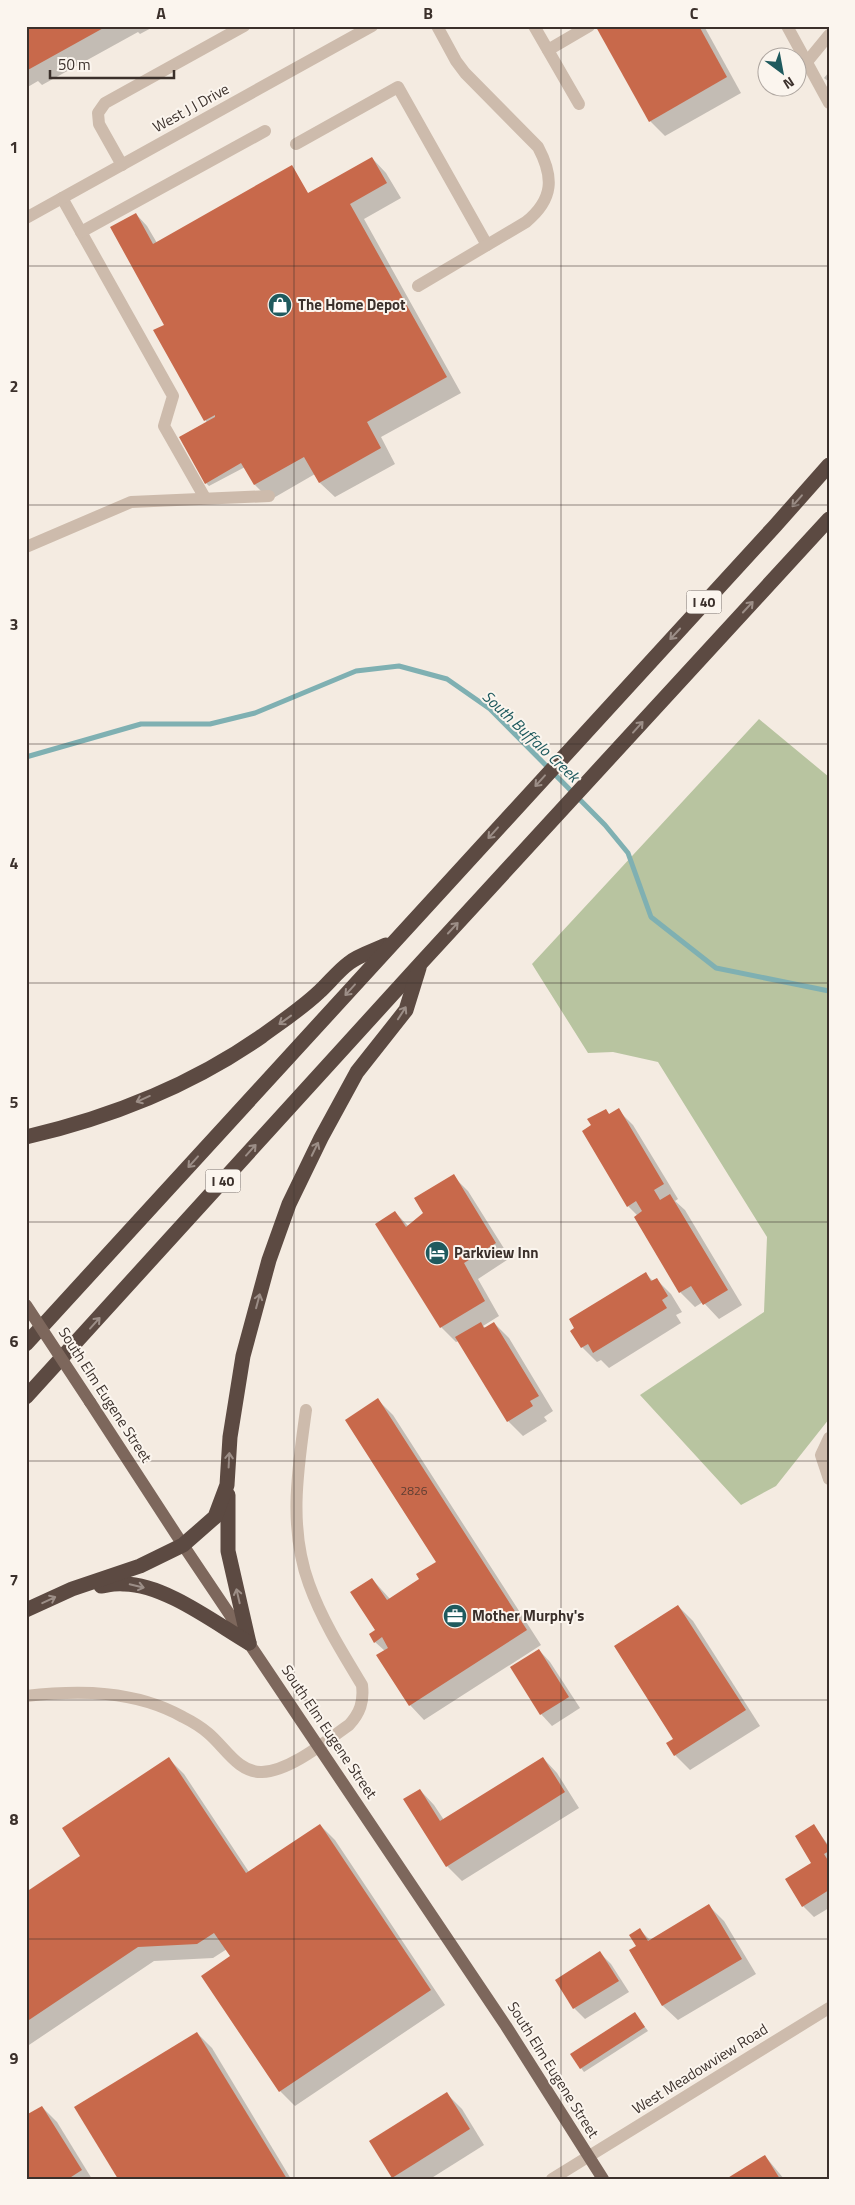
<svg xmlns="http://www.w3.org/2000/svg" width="855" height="2205" font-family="'Titillium Web',sans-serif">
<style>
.green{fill:#b8c4a0}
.shadow{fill:#0003}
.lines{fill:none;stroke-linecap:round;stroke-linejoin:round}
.stream{stroke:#7fb0b2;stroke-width:5}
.building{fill:#c8694b}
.minor{stroke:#cdbbac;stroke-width:12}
.major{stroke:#7d675c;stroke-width:12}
.highway{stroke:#5c4a42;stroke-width:15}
.major-bridge{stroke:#7d675c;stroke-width:12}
.oneway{stroke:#9c8e87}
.grid{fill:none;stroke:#3b302b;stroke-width:1;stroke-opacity:0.55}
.labels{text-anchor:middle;stroke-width:4;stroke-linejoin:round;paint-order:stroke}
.number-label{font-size:12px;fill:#5e3e33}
.shield{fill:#fbf5ee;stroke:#756b66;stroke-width:1}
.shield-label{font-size:14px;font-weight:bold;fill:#3b302b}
.street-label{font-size:15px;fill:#3b302b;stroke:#fbf5ee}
.poi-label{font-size:15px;font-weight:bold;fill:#3b302b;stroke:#fbf5ee;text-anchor:start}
.water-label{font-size:16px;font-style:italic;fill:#1f5a5e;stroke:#fbf5ee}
.neatline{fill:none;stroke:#3b302b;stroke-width:2}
.grid-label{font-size:16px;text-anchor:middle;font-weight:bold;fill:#3b302b}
</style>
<rect width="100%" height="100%" fill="#f4ebe1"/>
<path class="green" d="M 759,719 L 829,777 L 829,1419 L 776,1486 L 741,1505 L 640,1395 L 764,1312 L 767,1237 L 658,1062 L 613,1052 L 588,1053 L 532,964 Z"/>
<g class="shadow">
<path d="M 26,26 L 155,26 L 140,34 L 138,32 L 42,85 L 38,81 L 26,88 Z"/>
<path d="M 600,26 L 704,26 L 741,93 L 665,136 L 650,121 Z"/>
<path d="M 829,72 L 829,82 L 824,78 Z"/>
<path d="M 372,158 L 386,173 L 401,198 L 364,219 L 461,393 L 381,437 L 395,464 L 335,497 L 320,483 L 315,474 L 270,500 L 255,485 L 245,467 L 209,486 L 206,483 L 207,423 L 155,331 L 168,331 L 136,214 L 147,226 L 157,243 L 292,167 L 308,194 Z"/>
<path d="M 605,1110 L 610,1115 L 618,1110 L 633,1125 L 678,1199 L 675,1201 L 685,1210 L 742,1305 L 719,1319 L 703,1302 L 695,1307 L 680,1292 L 638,1216 L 628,1206 L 593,1126 Z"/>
<path d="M 453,1176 L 468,1191 L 510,1258 L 478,1279 L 499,1316 L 483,1326 L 486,1328 L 494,1323 L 509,1338 L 553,1411 L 544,1417 L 547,1421 L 523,1436 L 508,1421 L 459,1341 L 456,1342 L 441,1327 L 377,1224 L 395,1212 L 409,1227 L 425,1214 Z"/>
<path d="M 646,1274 L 653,1281 L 656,1279 L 671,1294 L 682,1312 L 676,1315 L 681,1323 L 609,1368 L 601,1360 L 597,1362 L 582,1347 Z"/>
<path d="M 378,1400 L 393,1415 L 541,1645 L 424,1720 L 410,1705 L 385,1651 L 375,1642 L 377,1630 L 372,1579 L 390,1599 L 421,1579 L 438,1562 Z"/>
<path d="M 678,1606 L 693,1621 L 760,1726 L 690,1770 L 675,1755 Z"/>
<path d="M 539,1650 L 550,1662 L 580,1708 L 552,1726 L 541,1714 Z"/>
<path d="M 543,1758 L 557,1773 L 579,1808 L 462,1881 L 447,1866 L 420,1790 L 434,1805 L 444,1820 Z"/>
<path d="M 169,1759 L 184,1774 L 249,1872 L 320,1825 L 335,1840 L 445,2005 L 295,2106 L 280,2091 L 232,1957 L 227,1949 L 213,1958 L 154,1961 L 26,2047 L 26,1894 L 82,1857 Z"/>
<path d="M 814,1826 L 829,1846 L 829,1908 L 814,1917 L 803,1906 L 813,1863 Z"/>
<path d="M 709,1906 L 724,1921 L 756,1974 L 678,2020 L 663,2006 L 630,1951 L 638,1946 L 640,1930 L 651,1941 Z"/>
<path d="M 600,1953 L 611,1964 L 629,1992 L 585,2019 L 574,2008 Z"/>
<path d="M 635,2014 L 648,2031 L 584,2072 L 581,2068 Z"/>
<path d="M 197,2033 L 212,2048 L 291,2179 L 119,2179 Z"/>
<path d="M 447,2094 L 462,2109 L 484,2145 L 430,2179 L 394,2179 L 371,2141 Z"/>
<path d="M 42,2107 L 57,2122 L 92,2179 L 26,2179 Z"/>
<path d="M 765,2156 L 784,2179 L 729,2179 Z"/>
</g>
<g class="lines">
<path class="stream" d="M 26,757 L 141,724 L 210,724 L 255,713 L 356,671 L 399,666 L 447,679 L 490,709 L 605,825 L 628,853 L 651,917 L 716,968 L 829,991"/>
</g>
<g class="building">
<path d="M 26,26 L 107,26 L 26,71 Z"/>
<path d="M 598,26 L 699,26 L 727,77 L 649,122 L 596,27 Z"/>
<path d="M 372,157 L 387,183 L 350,204 L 447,377 L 367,422 L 381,448 L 319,483 L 304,457 L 254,485 L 241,463 L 205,484 L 179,437 L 215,417 L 215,415 L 204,421 L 153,330 L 164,325 L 110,227 L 136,213 L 153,244 L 292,165 L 308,193 Z"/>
<path d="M 619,1108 L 664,1184 L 654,1190 L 660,1200 L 670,1194 L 728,1290 L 703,1305 L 691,1286 L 679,1293 L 634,1217 L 642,1211 L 636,1201 L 627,1207 L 582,1131 L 591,1125 L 587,1119 L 606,1109 L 609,1114 Z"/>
<path d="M 454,1174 L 496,1243 L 464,1263 L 485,1301 L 440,1328 L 375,1224 L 395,1211 L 406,1227 L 423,1213 L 414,1198 Z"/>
<path d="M 646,1272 L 651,1281 L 657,1278 L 668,1296 L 662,1300 L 667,1308 L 593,1353 L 588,1344 L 581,1348 L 570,1331 L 574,1328 L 569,1319 Z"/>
<path d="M 481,1322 L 484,1328 L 494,1322 L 539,1396 L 530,1401 L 533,1406 L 507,1422 L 455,1337 Z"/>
<path d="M 378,1398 L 527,1630 L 409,1706 L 376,1655 L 388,1648 L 382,1637 L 374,1643 L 369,1634 L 375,1630 L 350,1592 L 372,1578 L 387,1600 L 419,1579 L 416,1574 L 436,1562 L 345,1420 Z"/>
<path d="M 678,1605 L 746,1710 L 674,1756 L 666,1743 L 673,1739 L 614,1646 Z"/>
<path d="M 539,1649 L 569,1697 L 540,1715 L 510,1667 Z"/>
<path d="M 169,1757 L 246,1873 L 320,1824 L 431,1990 L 279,2092 L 201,1976 L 230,1956 L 214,1933 L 197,1944 L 138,1947 L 26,2022 L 26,1892 L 80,1856 L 62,1828 Z"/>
<path d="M 543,1757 L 565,1792 L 446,1867 L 403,1799 L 420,1789 L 440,1821 Z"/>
<path d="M 814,1824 L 829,1848 L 829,1851 L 824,1854 L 829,1862 L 829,1890 L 802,1907 L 785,1879 L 811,1863 L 795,1836 Z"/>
<path d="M 709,1904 L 742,1959 L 662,2006 L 629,1950 L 636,1946 L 629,1935 L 640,1928 L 648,1941 Z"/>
<path d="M 600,1951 L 619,1981 L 573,2009 L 555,1980 Z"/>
<path d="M 635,2012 L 645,2027 L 580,2069 L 570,2054 Z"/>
<path d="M 197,2032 L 287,2179 L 118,2179 L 74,2107 Z"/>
<path d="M 447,2092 L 470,2129 L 392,2178 L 369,2141 Z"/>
<path d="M 42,2106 L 82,2170 L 68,2179 L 26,2179 L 26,2115 Z"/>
<path d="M 765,2155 L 780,2179 L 726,2179 Z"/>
</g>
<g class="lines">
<g class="minor">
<path d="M 534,26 L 579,104"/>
<path d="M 787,26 L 829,103"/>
<path d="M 548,50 L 589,26"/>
<path d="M 806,63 L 829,35"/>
<path d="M 296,144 L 398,87 L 487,245"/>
<path d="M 122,165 L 99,124 L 98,113 L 105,103 L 244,26"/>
<path d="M 62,198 L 173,396 L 164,426 L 205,498"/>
<path d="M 26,218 L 372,26"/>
<path d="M 81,232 L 265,131"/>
<path d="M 418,286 L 526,222 C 554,199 554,177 538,147 L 465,73 L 456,61 L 437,26"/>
<path d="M 26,547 L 131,502 L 269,496"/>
<path d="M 829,1438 L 821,1455 L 829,1479"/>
<path d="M 26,1696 C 79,1690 135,1690 183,1717 C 191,1721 201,1727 208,1733 C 225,1747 238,1773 262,1772 C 290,1771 326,1741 349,1725 C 360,1713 364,1702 362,1685 C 342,1652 322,1620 309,1584 C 288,1527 298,1468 306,1410"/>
<path d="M 552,2179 L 829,2008"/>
</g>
<path class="major" d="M 90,1402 L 183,1545 L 506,2026 L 603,2179"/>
<g class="highway">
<path d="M 26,1137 C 108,1118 192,1085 262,1036 C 281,1022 301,1009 319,992 C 329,983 338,971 349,963 C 359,955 374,951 386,945"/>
<path d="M 26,1344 L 775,526 L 829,465"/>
<path d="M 26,1397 L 420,964 L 829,519"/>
<path d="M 228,1495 L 228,1551 L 249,1643"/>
<path d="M 101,1586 C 108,1585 116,1583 124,1584 C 164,1584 215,1623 249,1643"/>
<path d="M 26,1610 L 72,1589 L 140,1566 L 183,1545 L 215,1517 L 227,1485 L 230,1437 L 243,1356 L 269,1260 L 289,1204 L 321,1138 L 357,1072 L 406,1010 L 419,968"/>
</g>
<path class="major-bridge" d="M 26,1305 L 90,1402"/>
</g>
<defs><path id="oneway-shaft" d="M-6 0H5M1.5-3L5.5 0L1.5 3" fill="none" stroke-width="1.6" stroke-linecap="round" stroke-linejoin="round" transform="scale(1.25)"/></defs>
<g class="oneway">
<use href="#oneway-shaft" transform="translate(797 501) rotate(131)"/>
<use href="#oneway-shaft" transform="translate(748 607) rotate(-47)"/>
<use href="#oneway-shaft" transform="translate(675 634) rotate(133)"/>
<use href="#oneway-shaft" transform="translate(638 727) rotate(-48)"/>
<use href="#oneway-shaft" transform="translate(540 781) rotate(132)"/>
<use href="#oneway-shaft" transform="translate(493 833) rotate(132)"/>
<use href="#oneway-shaft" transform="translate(453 928) rotate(-47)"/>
<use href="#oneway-shaft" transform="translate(350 990) rotate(132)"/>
<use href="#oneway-shaft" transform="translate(402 1013) rotate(-57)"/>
<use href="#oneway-shaft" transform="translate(285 1020) rotate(144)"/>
<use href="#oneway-shaft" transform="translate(143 1099) rotate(156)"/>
<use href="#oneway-shaft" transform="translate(315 1149) rotate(-64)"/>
<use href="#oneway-shaft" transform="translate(251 1150) rotate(-48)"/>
<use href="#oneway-shaft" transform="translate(193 1162) rotate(132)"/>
<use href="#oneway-shaft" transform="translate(258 1301) rotate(-75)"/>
<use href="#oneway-shaft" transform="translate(95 1323) rotate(-48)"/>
<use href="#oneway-shaft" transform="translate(229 1460) rotate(-87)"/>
<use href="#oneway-shaft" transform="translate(137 1586) rotate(13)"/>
<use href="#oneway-shaft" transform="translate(238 1596) rotate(-103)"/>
<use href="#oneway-shaft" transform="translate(49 1600) rotate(-25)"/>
</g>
<path class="grid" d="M 294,26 L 294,2179M 561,26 L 561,2179M 26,266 L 829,266M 26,505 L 829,505M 26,744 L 829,744M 26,983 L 829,983M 26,1222 L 829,1222M 26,1461 L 829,1461M 26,1700 L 829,1700M 26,1939 L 829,1939"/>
<defs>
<g id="shop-disc" transform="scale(1.25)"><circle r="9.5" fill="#1f5a5e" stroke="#fbf5ee"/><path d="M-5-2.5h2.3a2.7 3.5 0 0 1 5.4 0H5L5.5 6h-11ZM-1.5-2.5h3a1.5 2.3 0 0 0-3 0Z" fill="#fff"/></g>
<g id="hotel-disc" transform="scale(1.25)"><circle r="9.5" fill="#1f5a5e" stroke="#fbf5ee"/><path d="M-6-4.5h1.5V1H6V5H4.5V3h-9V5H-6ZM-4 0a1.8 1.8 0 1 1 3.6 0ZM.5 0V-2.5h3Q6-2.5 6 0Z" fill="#fff"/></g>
<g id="office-disc" transform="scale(1.25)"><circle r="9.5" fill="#1f5a5e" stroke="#fbf5ee"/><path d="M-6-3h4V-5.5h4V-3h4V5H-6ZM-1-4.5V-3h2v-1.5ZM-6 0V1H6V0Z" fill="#fff"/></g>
</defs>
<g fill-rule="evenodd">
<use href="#shop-disc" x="280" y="305"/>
<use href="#hotel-disc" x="437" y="1253"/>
<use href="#office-disc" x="455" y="1616"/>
</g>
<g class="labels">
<g class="number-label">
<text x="414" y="1495">2826</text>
</g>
<g class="shield">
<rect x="686.5" y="590.5" width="35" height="23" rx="4"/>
<rect x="205.5" y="1169.5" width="35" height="23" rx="4"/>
</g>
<g class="shield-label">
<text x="704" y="607">I 40</text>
<text x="223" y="1186">I 40</text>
</g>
<g class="street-label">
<text transform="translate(191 108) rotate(-29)" y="5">West J J Drive</text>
<text transform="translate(105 1395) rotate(57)" y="5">South Elm Eugene Street</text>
<text transform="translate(329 1732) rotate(56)" y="5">South Elm Eugene Street</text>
<text transform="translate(700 2069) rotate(-32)" y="5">West Meadowview Road</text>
<text transform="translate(553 2070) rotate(58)" y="5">South Elm Eugene Street</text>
</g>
<g class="poi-label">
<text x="298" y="310">The Home Depot</text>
<text x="454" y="1258">Parkview Inn</text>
<text x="472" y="1621">Mother Murphy's</text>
</g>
<g class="water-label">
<text transform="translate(531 736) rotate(43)" y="6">South Buffalo Creek</text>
</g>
</g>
<rect width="855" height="2205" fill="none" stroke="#fbf5ee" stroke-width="55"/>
<g transform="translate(782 72) rotate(148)"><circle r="24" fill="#fbf5ee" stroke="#aea6a0"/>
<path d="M0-4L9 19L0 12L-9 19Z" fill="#1f5a5e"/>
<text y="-8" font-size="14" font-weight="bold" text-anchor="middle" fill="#3b302b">N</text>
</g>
<path d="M50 70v8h124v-8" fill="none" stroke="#3b302b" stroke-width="2.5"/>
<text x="58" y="70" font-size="15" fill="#3b302b" stroke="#fbf5ee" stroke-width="4" paint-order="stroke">50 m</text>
<rect x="28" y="28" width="800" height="2150" class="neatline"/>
<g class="grid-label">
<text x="161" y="19">A</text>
<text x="428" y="19">B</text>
<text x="694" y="19">C</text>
<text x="14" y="153">1</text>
<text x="14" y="392">2</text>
<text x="14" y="630">3</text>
<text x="14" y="869">4</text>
<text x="14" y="1108">5</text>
<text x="14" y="1347">6</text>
<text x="14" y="1586">7</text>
<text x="14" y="1825">8</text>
<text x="14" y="2064">9</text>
</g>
</svg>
